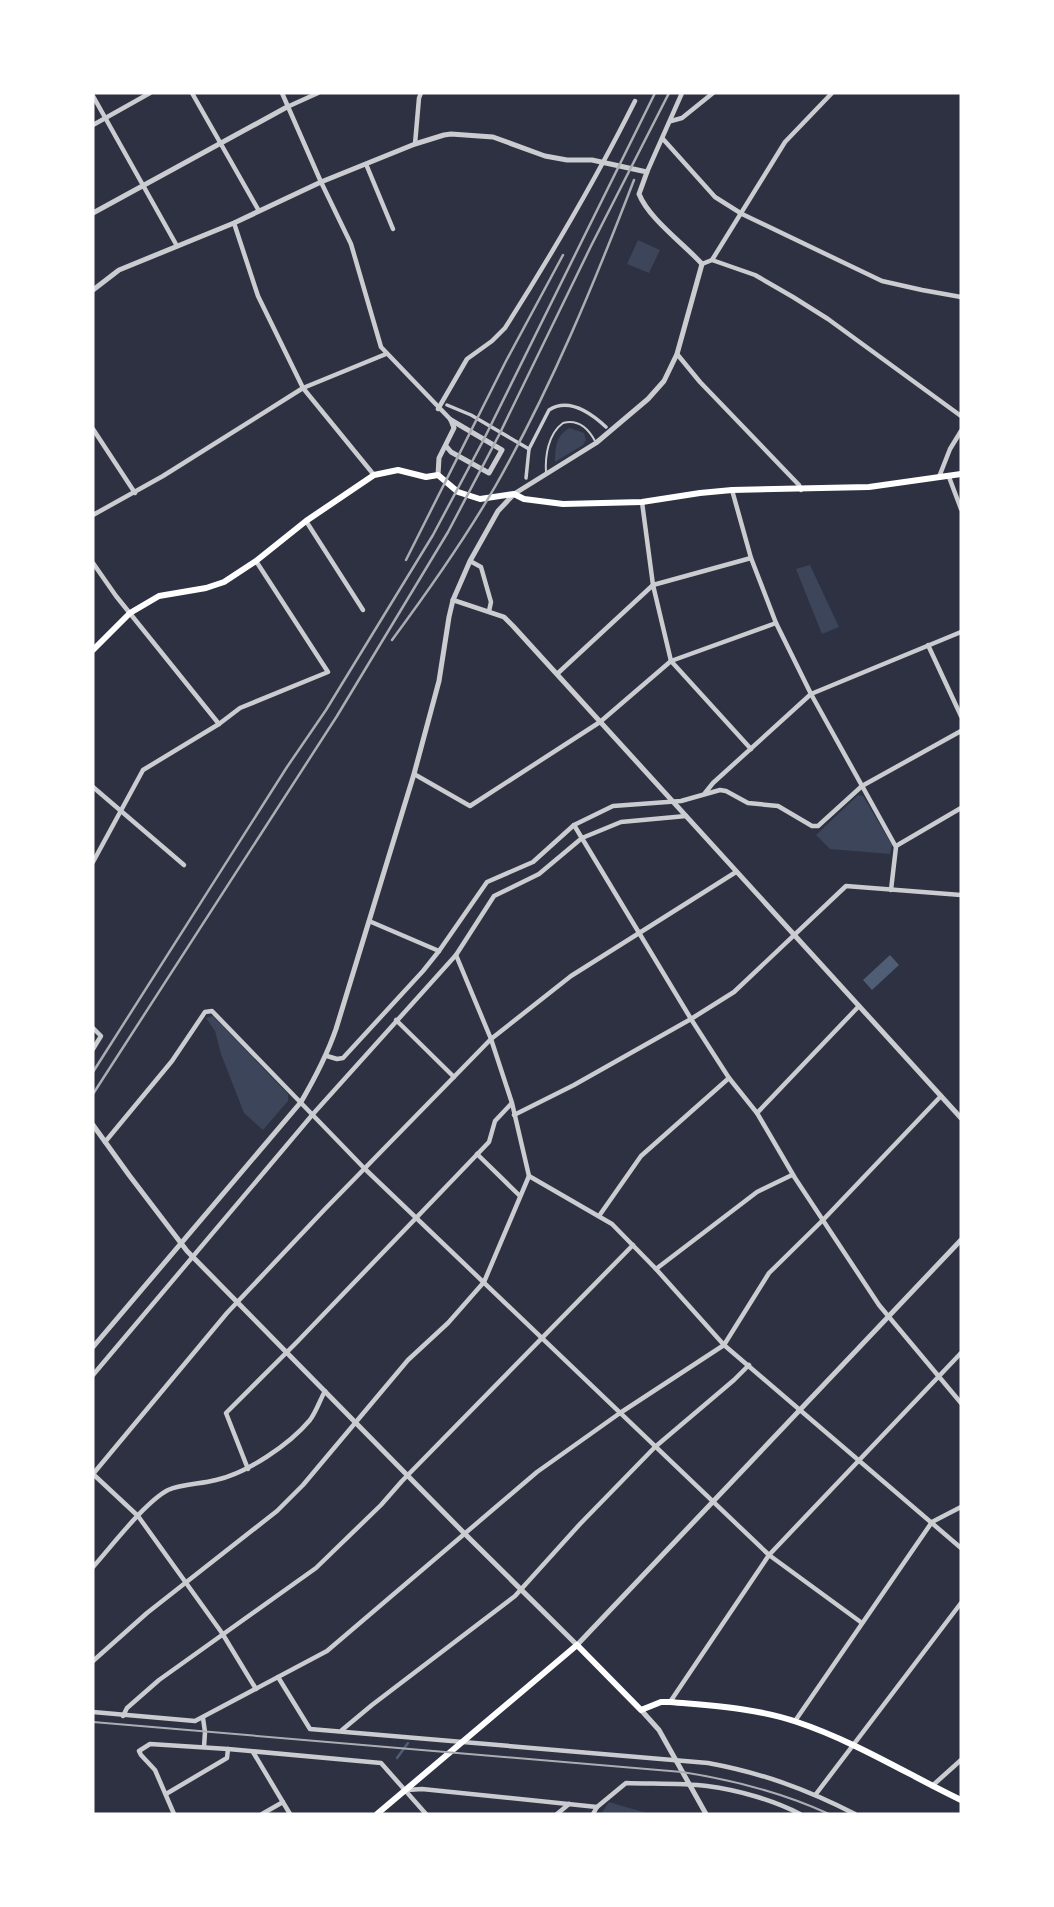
<svg xmlns="http://www.w3.org/2000/svg" width="1054" height="1907" font-family="Lato,sans-serif">
<style>
.green{fill:#3c4559}
.water{fill:#4f5d75}
.lines{fill:none;stroke-linecap:round;stroke-linejoin:round}
.stream{stroke:#4f5d75;stroke-width:2.5}
.service{stroke:#caccd0;stroke-width:2}
.pedestrian{stroke:#caccd0;stroke-width:3.5}
.minor{stroke:#caccd0;stroke-width:4.5}
.tertiary{stroke:#caccd0;stroke-width:5}
.secondary{stroke:#fff;stroke-width:6}
.tram{stroke:#abadb3;stroke-width:2}
.rail{stroke:#abadb3;stroke-width:2.5}
</style>
<rect width="100%" height="100%" fill="#2d3142"/>
<g class="green">
<path d="M 638,240 L 660,250 L 649,273 L 627,264 Z"/>
<path d="M 570,428 L 584,433 L 586,440 L 583,445 L 555,462 C 555,447 556,435 570,428 Z"/>
<path d="M 810,565 L 839,627 L 822,634 L 796,569 Z"/>
<path d="M 858,795 L 863,796 L 892,845 L 890,854 L 830,849 L 816,835 Z"/>
<path d="M 213,1016 L 288,1094 L 288,1101 L 263,1130 L 244,1113 L 221,1054 L 215,1031 L 206,1018 Z"/>
<path d="M 609,1802 L 650,1814 L 601,1814 Z"/>
</g>
<path class="water" d="M 890,955 L 899,965 L 872,990 L 863,980 Z"/>
<g class="lines">
<path class="stream" d="M 397,1758 L 408,1743"/>
<path class="service" d="M 546,473 C 545,456 548,434 563,423 C 578,419 588,428 595,441"/>
<g class="pedestrian">
<path d="M 447,405 L 471,415 L 529,449 L 549,410 C 569,397 591,413 606,427"/>
<path d="M 526,478 L 529,449"/>
</g>
<g class="minor">
<path d="M 192,93 L 259,211"/>
<path d="M 282,93 L 321,182 L 351,244 L 381,347 L 451,420"/>
<path d="M 93,96 L 177,246"/>
<path d="M 287,107 L 318,93"/>
<path d="M 671,121 L 682,118 L 713,93"/>
<path d="M 93,125 L 150,93"/>
<path d="M 663,139 L 715,197 L 742,214 L 882,281 L 922,290 L 961,297"/>
<path d="M 415,144 L 419,98 L 421,93"/>
<path d="M 366,164 L 393,229"/>
<path d="M 647,172 L 682,93"/>
<path d="M 234,223 L 258,296 L 303,388 L 374,475"/>
<path d="M 712,260 L 755,275 L 793,297 L 828,319 L 961,416"/>
<path d="M 702,264 L 712,260 L 785,142 L 832,93"/>
<path d="M 677,354 L 700,382 L 799,485 L 801,490"/>
<path d="M 438,409 L 467,359 L 492,341 L 505,328 C 552,254 596,179 635,101"/>
<path d="M 93,429 L 135,493"/>
<path d="M 939,477 L 950,449 L 961,431"/>
<path d="M 949,477 L 961,509"/>
<path d="M 732,490 L 751,558 L 776,623 L 811,694 L 896,847 L 891,890"/>
<path d="M 642,502 L 653,585 L 671,661 L 751,749"/>
<path d="M 93,515 L 163,476 L 303,388 L 386,354"/>
<path d="M 306,521 L 363,610"/>
<path d="M 470,561 L 481,567 L 491,602 L 489,611"/>
<path d="M 93,563 L 116,596 L 219,724"/>
<path d="M 928,645 L 961,716"/>
<path d="M 557,674 L 653,585 L 751,558"/>
<path d="M 414,774 L 470,806 L 600,722 L 671,661 L 776,623"/>
<path d="M 93,787 L 184,865"/>
<path d="M 705,793 L 713,783 L 811,694 L 961,632"/>
<path d="M 574,825 L 691,1019 L 729,1078 L 757,1113 L 795,1178 L 879,1305 L 961,1403"/>
<path d="M 896,846 L 961,808"/>
<path d="M 93,862 L 143,770 L 219,724 L 240,708 L 328,672 L 256,561"/>
<path d="M 369,921 L 439,951"/>
<path d="M 396,1020 L 454,1077"/>
<path d="M 93,1028 L 101,1036 L 93,1049"/>
<path d="M 327,1056 L 337,1059 L 343,1058 L 423,971 L 439,951 L 487,882 L 533,862 L 574,825 L 613,806 L 681,801 L 720,790 L 726,791 L 748,803 L 778,806 L 812,826 L 818,826 L 862,786 L 961,731"/>
<path d="M 757,1113 L 859,1006"/>
<path d="M 514,1115 L 574,1085 L 691,1019 L 734,992 L 846,886 L 961,895"/>
<path d="M 105,1142 L 172,1061 L 205,1012 L 212,1011 L 365,1169 L 769,1555 L 862,1623"/>
<path d="M 477,1154 L 520,1196"/>
<path d="M 529,1176 L 612,1224 L 656,1269 L 724,1345 L 961,1548"/>
<path d="M 599,1216 L 641,1156 L 729,1078"/>
<path d="M 656,1269 L 757,1192 L 792,1175"/>
<path d="M 93,1375 L 313,1114 L 456,955 L 494,896 L 539,874 L 582,838 L 621,822 L 686,816"/>
<path d="M 248,1469 L 226,1413 L 297,1342 L 489,1142 L 495,1121 L 511,1104"/>
<path d="M 93,1474 L 227,1313 L 325,1209 L 491,1039 L 571,976 L 736,872"/>
<path d="M 93,1474 L 138,1516 L 222,1633 L 256,1689"/>
<path d="M 93,1567 C 111,1547 145,1502 168,1490 C 182,1484 201,1484 216,1480 C 247,1473 289,1445 310,1420 C 316,1412 320,1400 325,1391"/>
<path d="M 93,1661 L 147,1613 L 277,1511 L 303,1485 L 408,1360 L 448,1323 L 484,1282 L 529,1176 L 512,1103 L 491,1039 L 456,955"/>
<path d="M 278,1677 L 310,1729 L 708,1763 C 762,1773 806,1789 855,1814"/>
<path d="M 670,1702 L 769,1555 L 961,1353"/>
<path d="M 93,1712 L 195,1721 L 327,1651 L 537,1472 L 620,1413 L 724,1345 L 769,1273 L 823,1220 L 941,1096"/>
<path d="M 123,1716 L 127,1708 L 159,1680 L 316,1568 L 381,1505 L 402,1481 L 633,1245"/>
<path d="M 203,1718 L 205,1732 L 204,1747"/>
<path d="M 795,1721 L 932,1522 L 961,1507"/>
<path d="M 342,1730 L 372,1705 L 515,1596 L 580,1524 L 655,1447 L 734,1380 L 749,1365"/>
<path d="M 253,1752 L 290,1814"/>
<path d="M 932,1786 L 961,1760"/>
<path d="M 407,1790 L 422,1789 L 597,1807"/>
<path d="M 166,1794 L 227,1758 L 228,1749"/>
<path d="M 816,1794 L 961,1603"/>
<path d="M 174,1814 L 155,1770 L 141,1755 L 139,1751 L 150,1744 L 228,1749 L 381,1763 L 426,1814"/>
<path d="M 262,1814 L 283,1802"/>
<path d="M 557,1814 L 569,1804"/>
<path d="M 593,1814 L 597,1807 L 626,1783 C 653,1784 681,1783 707,1786 C 738,1790 773,1800 800,1814"/>
</g>
<g class="tertiary">
<path d="M 93,213 L 287,107"/>
<path d="M 93,290 L 119,270 L 234,223 L 321,182 L 415,144 L 444,135 L 451,134 L 493,137 L 545,156 L 567,160 L 592,160 L 647,172 L 639,194 C 649,219 684,244 702,264 L 677,354 L 664,381 L 648,399 L 596,443 L 514,494 L 498,511 L 470,561 L 453,600 L 449,617 L 439,681 L 414,774 L 336,1029 C 327,1055 315,1078 301,1102 L 93,1347"/>
<path d="M 446,446 L 451,452 L 489,473 L 502,450 L 451,420"/>
<path d="M 438,475 L 439,458 L 454,428 L 451,420"/>
<path d="M 453,600 L 504,617 L 513,626 L 961,1118"/>
<path d="M 93,1125 L 129,1175 L 187,1251 L 464,1533 L 577,1645 L 961,1240"/>
<path d="M 641,1710 L 659,1730 L 706,1814"/>
</g>
<g class="secondary">
<path d="M 93,650 L 130,613 L 159,596 L 206,588 L 224,582 L 256,561 L 306,521 L 374,475 L 398,470 L 426,477 L 438,475 L 458,492 L 480,499 L 514,494 L 524,499 L 563,504 L 642,502 L 700,493 L 732,490 L 869,487 L 961,474"/>
<path d="M 377,1814 L 577,1645 L 641,1710 L 661,1702 L 670,1702 C 713,1706 756,1708 797,1722 C 854,1741 907,1774 961,1800"/>
</g>
<path class="tram" d="M 93,1722 L 682,1772 C 734,1780 781,1792 829,1814"/>
<g class="rail">
<path d="M 406,560 L 506,361 L 563,255"/>
<path d="M 392,640 C 429,590 465,539 496,485 C 551,388 594,284 634,180"/>
<path d="M 93,1072 L 287,767 L 326,710 L 433,535 L 483,441 L 655,93"/>
<path d="M 93,1094 L 337,716 L 448,532 L 499,435 L 591,246 L 669,93"/>
</g>
</g>
<rect width="1054" height="1907" fill="none" stroke="#ffffff" stroke-width="189"/>
</svg>
